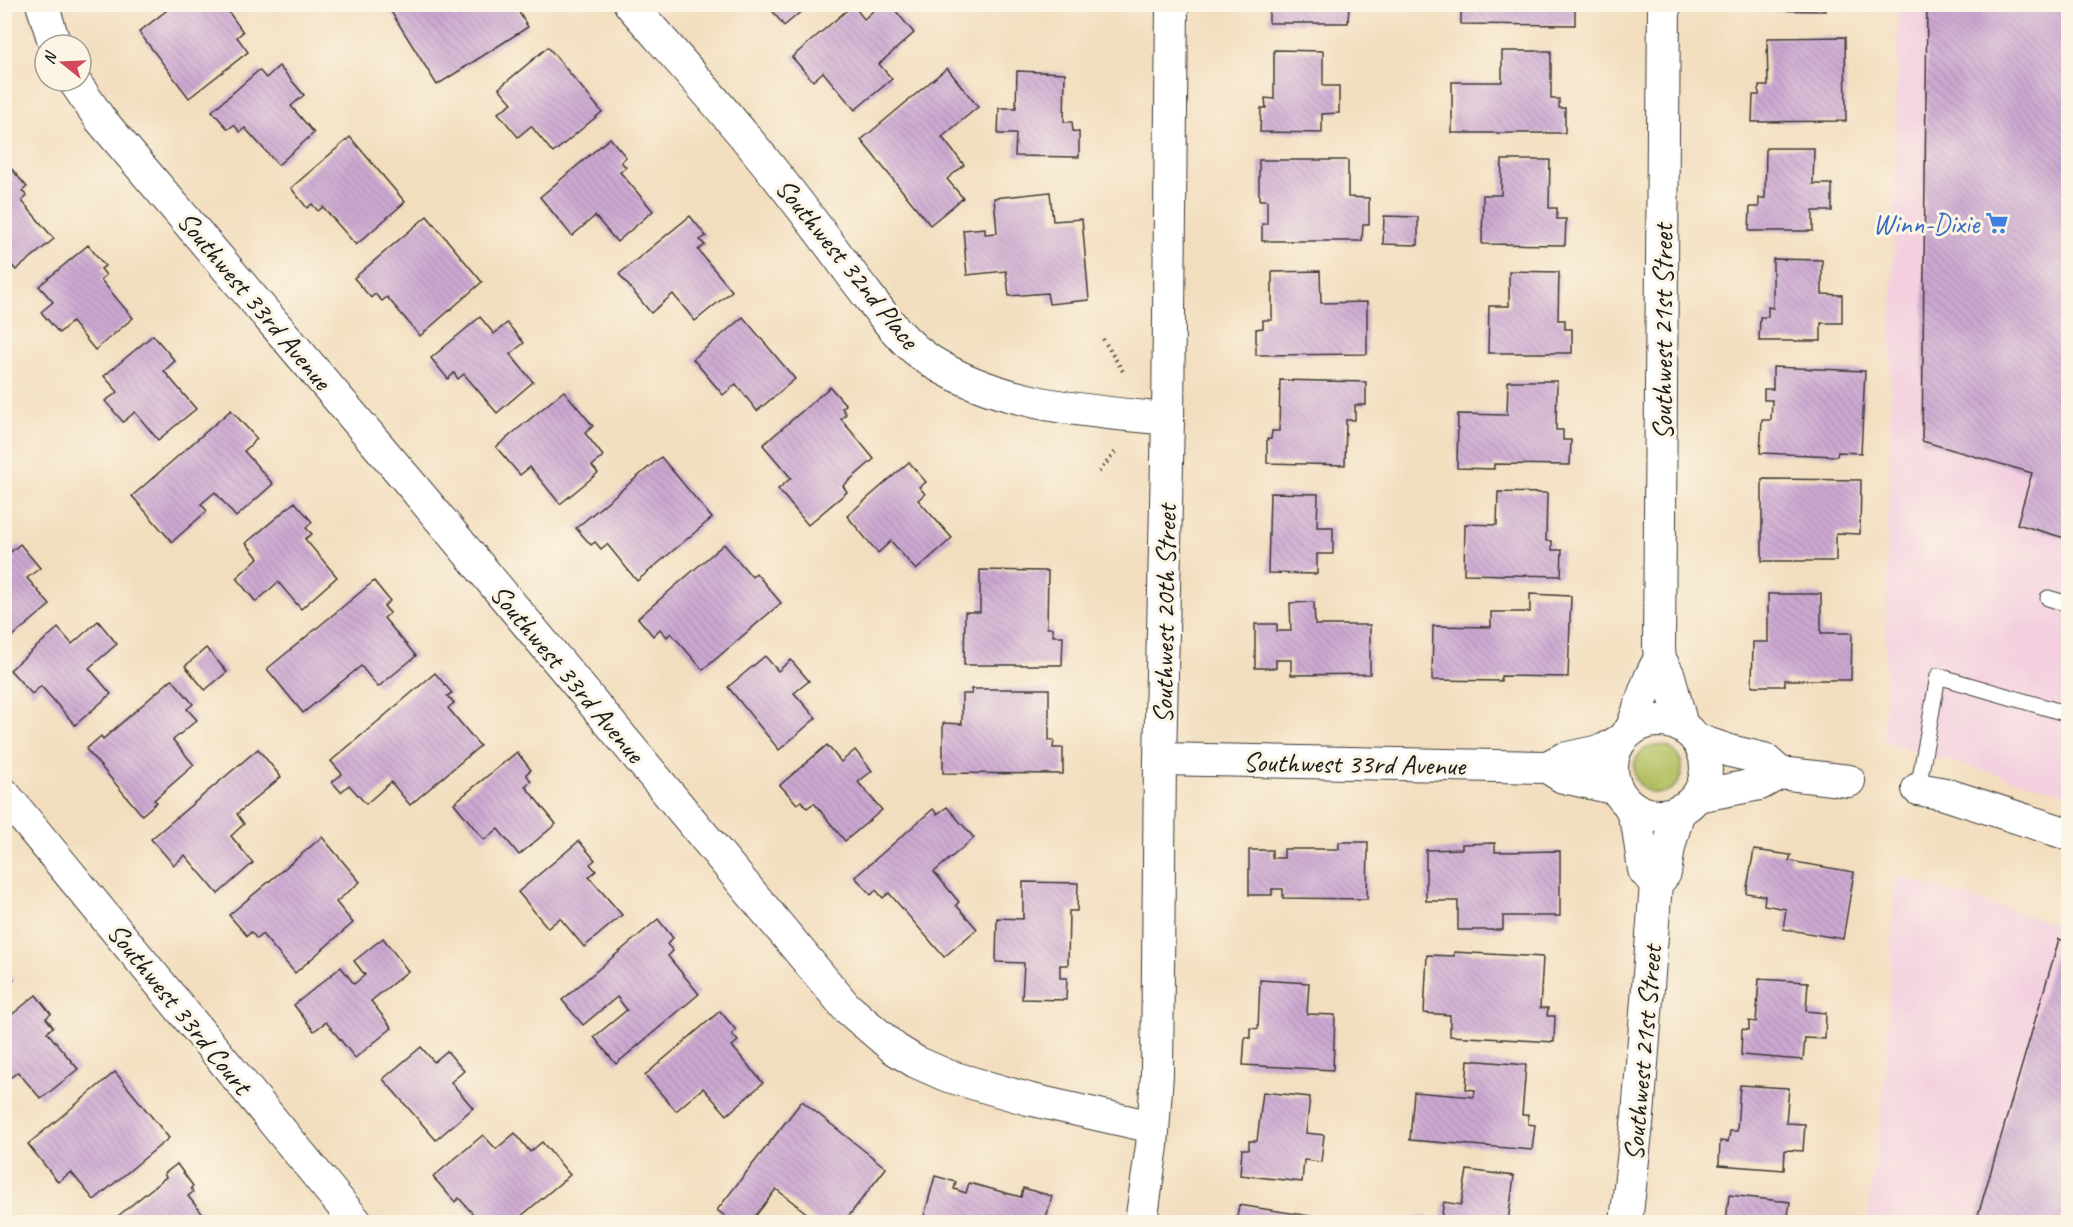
<svg xmlns="http://www.w3.org/2000/svg" width="2073" height="1227" font-family="Caveat,sans-serif">
<style>
.built{fill:#f3cfdf}
.green{fill:#b2bf61;stroke:#676e3e;stroke-width:1.5}
.building{fill:url(#building-back-hatch)}
.lines{fill:none;stroke-linecap:round;stroke-linejoin:round}
.service-casing{stroke:#3c3934;stroke-width:17}
.minor-casing{stroke:#3c3934;stroke-width:34}
.path{stroke:#3c3934;stroke-width:4;stroke-dasharray:1.5 4.5;stroke-linecap:butt}
.service{stroke:#fff;stroke-width:15}
.minor{stroke:#fff;stroke-width:32}
.labels{text-anchor:middle;stroke-width:6;stroke-linejoin:round;paint-order:stroke}
.shop-label{font-size:28px;fill:#366cbe;stroke:#fcf5e5;text-anchor:end}
.street-label{font-size:28px;fill:#1c1c1c;stroke:#fcf5e5}
</style>
<defs>
<pattern id="building-back-hatch" width="6" height="6" patternUnits="userSpaceOnUse" patternTransform="scale(1.5)"><rect width="6" height="6" fill="#cca8d1"/><path d="M-1 5l2 2M0 0l6 6M5-1l2 2" fill="none" stroke="#af90b3"/></pattern>
</defs>
<rect width="100%" height="100%" fill="#fcf5e5"/>
<filter id="ink" filterUnits="userSpaceOnUse"><feTurbulence type="fractalNoise" baseFrequency=".0167" numOctaves="2"/><feDisplacementMap in="SourceGraphic" scale="12" xChannelSelector="R" yChannelSelector="G"/><feConvolveMatrix kernelMatrix="1 2 1 2 8 2 1 2 1" color-interpolation-filters="sRGB"/></filter>
<filter id="wash" filterUnits="userSpaceOnUse"><feTurbulence type="fractalNoise" baseFrequency=".008" numOctaves="4" result="noise"/><feDisplacementMap in="SourceGraphic" scale="24" xChannelSelector="R" yChannelSelector="G"/><feGaussianBlur stdDeviation="1.35" result="paint"/><feColorMatrix in="noise" values="0 0 0 0 0 0 0 0 0 0 0 0 0 0 0 0 0 1.4 0 .05"/><feComposite in="paint" operator="in"/></filter>
<g filter="url(#wash)">
<rect width="100%" height="100%" fill="#f2debf"/>
<g class="built">
<path d="M 1898,5 L 2068,5 L 2068,794 L 1884,743 Z"/>
<path d="M 1895,875 L 2068,928 L 2068,1222 L 1867,1222 L 1885,1078 Z"/>
</g>
<circle class="green" cx="1658" cy="769" r="24"/>
<g id="blocks">
<g class="building">
<path d="M 175,4 L 223,4 L 243,32 L 237,37 L 248,52 L 189,98 L 139,32 Z"/>
<path d="M 399,4 L 514,4 L 528,27 L 437,85 L 390,10 Z"/>
<path d="M 767,4 L 810,4 L 784,26 Z"/>
<path d="M 881,4 L 890,4 L 914,33 L 879,64 L 892,79 L 855,110 L 823,72 L 813,81 L 792,57 L 853,5 L 864,19 Z"/>
<path d="M 1269,4 L 1349,4 L 1348,23 L 1269,23 Z"/>
<path d="M 1461,4 L 1575,4 L 1575,25 L 1461,24 Z"/>
<path d="M 1763,4 L 1826,4 L 1826,11 L 1763,10 Z"/>
<path d="M 1927,4 L 2068,4 L 2068,539 L 2017,524 L 2032,473 L 1922,441 Z"/>
<path d="M 1845,37 L 1846,121 L 1752,122 L 1753,95 L 1759,95 L 1759,86 L 1768,86 L 1767,38 Z"/>
<path d="M 548,47 L 602,112 L 553,153 L 531,126 L 518,137 L 498,113 L 512,103 L 499,88 Z"/>
<path d="M 1274,50 L 1323,51 L 1323,86 L 1339,86 L 1339,113 L 1322,114 L 1322,133 L 1260,132 L 1261,108 L 1266,108 L 1265,98 L 1274,99 Z"/>
<path d="M 1502,51 L 1551,51 L 1551,99 L 1559,99 L 1559,108 L 1565,108 L 1565,133 L 1452,133 L 1452,82 L 1502,82 Z"/>
<path d="M 279,66 L 304,95 L 291,106 L 314,133 L 278,165 L 245,128 L 240,132 L 234,125 L 228,129 L 212,111 L 259,70 L 266,78 Z"/>
<path d="M 947,68 L 978,107 L 942,137 L 964,165 L 947,179 L 963,198 L 930,225 L 861,140 Z"/>
<path d="M 1017,71 L 1065,73 L 1064,122 L 1072,122 L 1073,131 L 1079,132 L 1079,157 L 1015,156 L 1016,134 L 998,134 L 999,108 L 1016,108 Z"/>
<path d="M 350,137 L 405,202 L 356,245 L 323,207 L 318,211 L 312,204 L 307,208 L 291,188 Z"/>
<path d="M 610,138 L 626,157 L 621,162 L 626,167 L 620,172 L 653,211 L 617,242 L 595,216 L 572,236 L 540,197 Z"/>
<path d="M 1766,148 L 1814,148 L 1813,184 L 1832,184 L 1832,211 L 1813,211 L 1813,231 L 1749,231 L 1750,207 L 1759,207 L 1759,198 L 1765,198 Z"/>
<path d="M 1259,160 L 1348,160 L 1348,197 L 1369,198 L 1369,224 L 1363,224 L 1362,241 L 1262,241 L 1262,224 L 1267,224 L 1267,200 L 1259,200 Z"/>
<path d="M 1502,160 L 1550,160 L 1549,208 L 1557,208 L 1557,219 L 1566,219 L 1565,245 L 1482,244 L 1483,195 L 1501,195 Z"/>
<path d="M 9,166 L 27,187 L 22,191 L 27,196 L 22,201 L 54,239 L 16,270 L 4,257 L 4,170 Z"/>
<path d="M 1050,192 L 1053,221 L 1082,219 L 1089,300 L 1049,304 L 1047,293 L 1009,296 L 1006,271 L 967,275 L 963,230 L 985,228 L 985,234 L 997,233 L 994,198 Z"/>
<path d="M 427,216 L 482,282 L 420,336 L 387,297 L 382,301 L 375,294 L 371,298 L 354,278 Z"/>
<path d="M 690,216 L 706,236 L 700,240 L 705,245 L 698,250 L 732,291 L 695,321 L 673,294 L 651,313 L 619,274 Z"/>
<path d="M 1384,216 L 1418,217 L 1418,245 L 1383,244 Z"/>
<path d="M 88,245 L 105,266 L 101,269 L 106,275 L 101,280 L 133,318 L 95,350 L 72,322 L 59,333 L 41,312 L 53,302 L 39,286 Z"/>
<path d="M 1773,259 L 1822,260 L 1822,294 L 1842,295 L 1842,323 L 1821,323 L 1821,341 L 1759,341 L 1760,317 L 1768,317 L 1768,307 L 1773,308 Z"/>
<path d="M 1320,271 L 1321,303 L 1367,302 L 1367,354 L 1256,355 L 1256,329 L 1263,328 L 1263,320 L 1272,320 L 1272,272 Z"/>
<path d="M 1509,271 L 1559,272 L 1558,320 L 1565,320 L 1565,329 L 1572,329 L 1572,353 L 1488,353 L 1489,306 L 1509,306 Z"/>
<path d="M 480,317 L 494,334 L 507,323 L 524,343 L 510,354 L 533,382 L 497,413 L 464,374 L 458,379 L 454,373 L 448,379 L 431,358 Z"/>
<path d="M 743,317 L 795,379 L 757,411 L 736,384 L 723,395 L 693,359 Z"/>
<path d="M 153,335 L 175,361 L 164,371 L 196,409 L 158,440 L 135,412 L 123,422 L 105,401 L 118,392 L 104,376 Z"/>
<path d="M 1773,367 L 1865,371 L 1861,453 L 1838,452 L 1837,456 L 1760,453 L 1762,420 L 1771,420 L 1772,400 L 1764,400 L 1764,389 L 1773,389 Z"/>
<path d="M 1280,380 L 1366,382 L 1366,405 L 1355,405 L 1355,420 L 1346,420 L 1345,465 L 1267,463 L 1267,439 L 1271,439 L 1272,431 L 1279,431 Z"/>
<path d="M 1508,381 L 1557,381 L 1556,430 L 1563,430 L 1563,440 L 1571,440 L 1570,465 L 1494,464 L 1494,469 L 1457,468 L 1458,414 L 1507,415 Z"/>
<path d="M 830,387 L 846,405 L 842,408 L 846,414 L 841,419 L 874,459 L 843,486 L 847,492 L 808,525 L 778,489 L 791,478 L 763,445 Z"/>
<path d="M 564,391 L 593,426 L 585,433 L 603,456 L 592,466 L 598,473 L 560,504 L 530,467 L 520,475 L 496,447 Z"/>
<path d="M 231,410 L 257,439 L 244,451 L 273,484 L 236,517 L 215,492 L 201,504 L 207,511 L 172,542 L 132,496 Z"/>
<path d="M 661,457 L 712,518 L 637,581 L 607,544 L 601,549 L 595,542 L 591,545 L 576,528 Z"/>
<path d="M 909,462 L 926,482 L 919,487 L 925,494 L 918,500 L 952,538 L 916,570 L 891,541 L 878,553 L 847,516 Z"/>
<path d="M 1762,479 L 1861,480 L 1860,534 L 1836,533 L 1836,561 L 1762,561 Z"/>
<path d="M 1498,492 L 1547,493 L 1546,541 L 1552,541 L 1552,550 L 1562,550 L 1561,576 L 1464,574 L 1465,524 L 1497,525 Z"/>
<path d="M 1270,493 L 1318,494 L 1317,527 L 1333,527 L 1333,554 L 1317,554 L 1317,574 L 1268,573 Z"/>
<path d="M 295,502 L 312,522 L 306,528 L 312,534 L 305,539 L 337,577 L 301,609 L 278,582 L 256,602 L 236,578 L 258,558 L 246,543 Z"/>
<path d="M 20,544 L 40,568 L 27,578 L 50,605 L 13,636 L 4,625 L 4,554 L 6,556 Z"/>
<path d="M 724,544 L 752,577 L 756,573 L 781,603 L 703,670 L 671,633 L 667,637 L 660,629 L 653,636 L 638,618 Z"/>
<path d="M 980,570 L 1048,571 L 1047,628 L 1053,628 L 1053,636 L 1063,636 L 1062,665 L 964,665 L 965,612 L 980,612 Z"/>
<path d="M 374,581 L 390,601 L 384,606 L 390,613 L 384,618 L 416,656 L 378,687 L 361,666 L 303,713 L 267,669 Z"/>
<path d="M 1530,594 L 1571,596 L 1568,677 L 1501,676 L 1501,681 L 1432,680 L 1433,626 L 1491,627 L 1491,612 L 1530,612 Z"/>
<path d="M 1768,594 L 1821,594 L 1821,633 L 1852,633 L 1851,680 L 1785,680 L 1785,686 L 1752,686 L 1753,642 L 1768,642 Z"/>
<path d="M 1314,602 L 1315,625 L 1370,625 L 1370,674 L 1291,675 L 1291,660 L 1276,660 L 1276,668 L 1255,668 L 1255,624 L 1277,624 L 1277,631 L 1291,631 L 1290,603 Z"/>
<path d="M 98,621 L 117,644 L 89,668 L 111,694 L 75,725 L 41,686 L 32,694 L 10,670 L 58,628 L 72,644 Z"/>
<path d="M 206,648 L 227,672 L 205,690 L 185,666 Z"/>
<path d="M 765,656 L 778,671 L 791,660 L 809,681 L 794,693 L 816,718 L 779,750 L 728,687 Z"/>
<path d="M 435,673 L 452,693 L 447,696 L 454,703 L 448,708 L 480,746 L 410,805 L 391,782 L 366,804 L 349,785 L 341,792 L 332,782 L 342,774 L 331,761 Z"/>
<path d="M 172,679 L 193,704 L 187,709 L 197,720 L 173,740 L 194,765 L 154,800 L 157,802 L 142,815 L 86,749 L 101,736 L 103,739 Z"/>
<path d="M 971,689 L 1049,689 L 1049,740 L 1054,740 L 1053,748 L 1063,748 L 1063,774 L 943,773 L 943,723 L 962,724 L 962,694 L 972,694 Z"/>
<path d="M 827,745 L 841,762 L 855,750 L 872,771 L 858,782 L 882,810 L 845,841 L 814,803 L 807,808 L 801,801 L 797,804 L 780,785 Z"/>
<path d="M 258,749 L 281,777 L 237,814 L 244,824 L 231,836 L 253,863 L 218,894 L 185,855 L 174,865 L 151,839 Z"/>
<path d="M 517,752 L 531,770 L 526,774 L 531,781 L 525,786 L 556,824 L 519,855 L 498,829 L 484,840 L 454,803 Z"/>
<path d="M 947,807 L 974,838 L 934,872 L 959,902 L 956,905 L 977,929 L 944,957 L 889,893 L 883,898 L 876,890 L 871,895 L 855,877 L 933,809 L 937,814 Z"/>
<path d="M 322,837 L 360,882 L 336,902 L 353,923 L 295,973 L 262,934 L 257,939 L 251,932 L 247,936 L 229,915 Z"/>
<path d="M 579,841 L 595,860 L 590,864 L 596,871 L 589,877 L 622,915 L 584,947 L 560,918 L 548,928 L 518,892 Z"/>
<path d="M 1339,842 L 1368,842 L 1367,899 L 1283,898 L 1283,889 L 1272,889 L 1272,895 L 1249,895 L 1249,850 L 1272,850 L 1272,858 L 1284,858 L 1284,849 L 1339,849 Z"/>
<path d="M 1495,843 L 1495,852 L 1560,851 L 1560,916 L 1503,916 L 1503,930 L 1458,930 L 1458,901 L 1426,901 L 1426,850 L 1462,849 L 1462,844 Z"/>
<path d="M 1754,850 L 1791,855 L 1789,861 L 1854,872 L 1843,939 L 1783,929 L 1786,909 L 1764,905 L 1765,896 L 1746,893 Z"/>
<path d="M 1023,882 L 1078,883 L 1077,911 L 1069,911 L 1068,965 L 1060,965 L 1060,978 L 1067,978 L 1066,1000 L 1022,999 L 1024,963 L 996,962 L 997,918 L 1023,919 Z"/>
<path d="M 658,919 L 673,938 L 667,944 L 673,951 L 668,956 L 699,994 L 616,1064 L 594,1037 L 627,1010 L 617,997 L 583,1025 L 562,1000 Z"/>
<path d="M 383,938 L 408,971 L 371,1001 L 392,1028 L 355,1058 L 326,1022 L 314,1031 L 294,1005 L 341,967 L 354,984 L 365,975 L 354,961 Z"/>
<path d="M 2059,939 L 2068,942 L 2068,1222 L 1976,1222 Z"/>
<path d="M 1454,952 L 1543,957 L 1540,1008 L 1548,1008 L 1547,1016 L 1555,1016 L 1554,1042 L 1450,1036 L 1450,1015 L 1424,1013 L 1427,955 L 1454,956 Z"/>
<path d="M 4,968 L 14,980 L 4,987 Z"/>
<path d="M 1759,979 L 1808,982 L 1806,1011 L 1826,1013 L 1825,1039 L 1805,1038 L 1803,1060 L 1741,1055 L 1742,1029 L 1749,1030 L 1749,1021 L 1756,1022 Z"/>
<path d="M 1260,980 L 1309,983 L 1307,1014 L 1335,1015 L 1333,1070 L 1243,1065 L 1245,1037 L 1250,1038 L 1250,1028 L 1258,1029 Z"/>
<path d="M 36,995 L 51,1014 L 46,1018 L 53,1027 L 47,1032 L 78,1069 L 41,1099 L 18,1072 L 4,1082 L 4,1021 Z"/>
<path d="M 720,1011 L 736,1030 L 732,1034 L 738,1041 L 732,1046 L 763,1083 L 727,1115 L 703,1088 L 676,1111 L 645,1075 Z"/>
<path d="M 421,1047 L 434,1062 L 447,1051 L 464,1071 L 451,1082 L 473,1108 L 436,1140 L 383,1079 Z"/>
<path d="M 1468,1060 L 1526,1065 L 1522,1115 L 1528,1115 L 1528,1124 L 1535,1125 L 1532,1150 L 1410,1140 L 1414,1092 L 1474,1097 L 1475,1090 L 1466,1089 Z"/>
<path d="M 115,1072 L 169,1138 L 94,1200 L 71,1172 L 58,1182 L 28,1144 Z"/>
<path d="M 1740,1085 L 1789,1088 L 1786,1123 L 1805,1124 L 1803,1151 L 1785,1150 L 1784,1170 L 1719,1165 L 1720,1141 L 1728,1142 L 1730,1131 L 1737,1131 Z"/>
<path d="M 1263,1092 L 1310,1097 L 1306,1133 L 1324,1135 L 1321,1162 L 1304,1160 L 1302,1182 L 1240,1175 L 1242,1149 L 1249,1149 L 1249,1141 L 1257,1141 Z"/>
<path d="M 802,1101 L 886,1168 L 844,1222 L 818,1222 L 776,1189 L 751,1222 L 733,1222 L 717,1210 Z"/>
<path d="M 515,1133 L 530,1152 L 542,1142 L 570,1175 L 514,1222 L 480,1222 L 459,1198 L 455,1202 L 433,1177 L 483,1135 L 496,1149 Z"/>
<path d="M 177,1164 L 193,1186 L 191,1188 L 193,1192 L 188,1196 L 209,1222 L 123,1222 L 118,1216 L 166,1177 L 164,1174 Z"/>
<path d="M 1467,1170 L 1514,1176 L 1508,1222 L 1416,1222 L 1417,1216 L 1441,1219 L 1444,1202 L 1461,1205 Z"/>
<path d="M 935,1176 L 956,1182 L 954,1189 L 966,1193 L 969,1183 L 1021,1197 L 1023,1188 L 1052,1196 L 1045,1222 L 933,1222 L 923,1220 Z"/>
<path d="M 1729,1195 L 1790,1202 L 1787,1222 L 1726,1222 Z"/>
<path d="M 1239,1205 L 1317,1217 L 1316,1222 L 1236,1222 Z"/>
</g>
</g>
</g>
<g filter="url(#ink)">
<use href="#blocks" fill-opacity="0" stroke="#3c3934" stroke-width="1.5"/>
<g class="lines">
<g class="service-casing">
<g id="service">
<path d="M 2048,598 L 2068,604"/>
<path d="M 1918,789 L 1938,676 L 2068,714"/>
</g>
</g>
<g class="minor-casing">
<g id="minor">
<path d="M 42,4 L 55,45"/>
<path d="M 630,4 C 678,59 727,113 772,170 C 801,206 828,242 855,279 C 878,308 900,342 932,362 C 1002,406 1088,411 1168,419"/>
<path d="M 1664,4 L 1659,647 L 1660,659 L 1669,676 L 1682,726"/>
<path d="M 74,81 L 100,119 L 415,489 L 846,1007 L 895,1049 L 916,1062 L 948,1076 L 1028,1099 L 1153,1127"/>
<circle cx="1659" cy="768" r="47"/>
<path d="M 1631,730 C 1641,706 1646,681 1660,659"/>
<path d="M 1697,740 L 1730,751 L 1764,759 L 1780,773 L 1849,781"/>
<path d="M 1160,759 L 1547,767 L 1563,777 L 1617,789"/>
<path d="M 1547,767 L 1563,759 L 1604,750 L 1621,740"/>
<path d="M 1918,789 L 1945,794 L 2068,834"/>
<path d="M 4,794 L 356,1222"/>
<path d="M 1697,796 L 1760,784 L 1780,773"/>
<path d="M 1630,806 L 1638,828 L 1644,870 L 1656,884"/>
<path d="M 1141,1222 L 1152,1146 L 1157,1074 L 1160,759 L 1168,419 L 1172,4"/>
<path d="M 1626,1222 L 1638,1115 L 1656,884 L 1665,873 L 1669,847 L 1679,810"/>
</g>
</g>
<g class="path">
<path d="M 1103,339 L 1124,373"/>
<path d="M 1099,472 L 1116,451"/>
</g>
<use href="#service" class="service"/>
<use href="#minor" class="minor"/>
</g>
</g>
<defs>
<g id="supermarket-bare" transform="scale(1.8)"><path d="M-6-5.5h2.5l.6 2H6L4.5 2H-2.5L-4.4-4H-6ZM-1.5 3.2a1.3 1.3 0 1 0 .1 0ZM3 3.2a1.3 1.3 0 1 0 .1 0Z" fill="#3f7fe0" stroke="#fcf5e5" stroke-width="2.5" paint-order="stroke"/></g>
</defs>
<g fill-rule="evenodd">
<use href="#supermarket-bare" x="1997" y="223"/>
</g>
<g class="labels">
<g class="shop-label">
<text x="1979" y="233">Winn-Dixie</text>
</g>
<g class="street-label">
<text transform="translate(848 263) rotate(51)" y="10">Southwest 32nd Place</text>
<text transform="translate(255 300) rotate(50)" y="10">Southwest 33rd Avenue</text>
<text transform="translate(1662 332) rotate(-90)" y="10">Southwest 21st Street</text>
<text transform="translate(1164 614) rotate(-89)" y="10">Southwest 20th Street</text>
<text transform="translate(568 673) rotate(50)" y="10">Southwest 33rd Avenue</text>
<text transform="translate(1354 763) rotate(1)" y="10">Southwest 33rd Avenue</text>
<text transform="translate(180 1008) rotate(51)" y="10">Southwest 33rd Court</text>
<text transform="translate(1642 1053) rotate(-85)" y="10">Southwest 21st Street</text>
</g>
</g>
<rect width="2073" height="1227" fill="none" stroke="#fcf5e5" stroke-width="24"/>
<g transform="translate(63 63) rotate(288)"><circle r="28" fill="#fcf5e5" stroke="#a29e95" stroke-width="1.5"/>
<path d="M0-4.5L10 22L0 15L-10 22Z" fill="#d1495b"/>
<text y="-9" font-size="16" font-weight="bold" text-anchor="middle" fill="#1c1c1c">N</text>
</g>
</svg>
